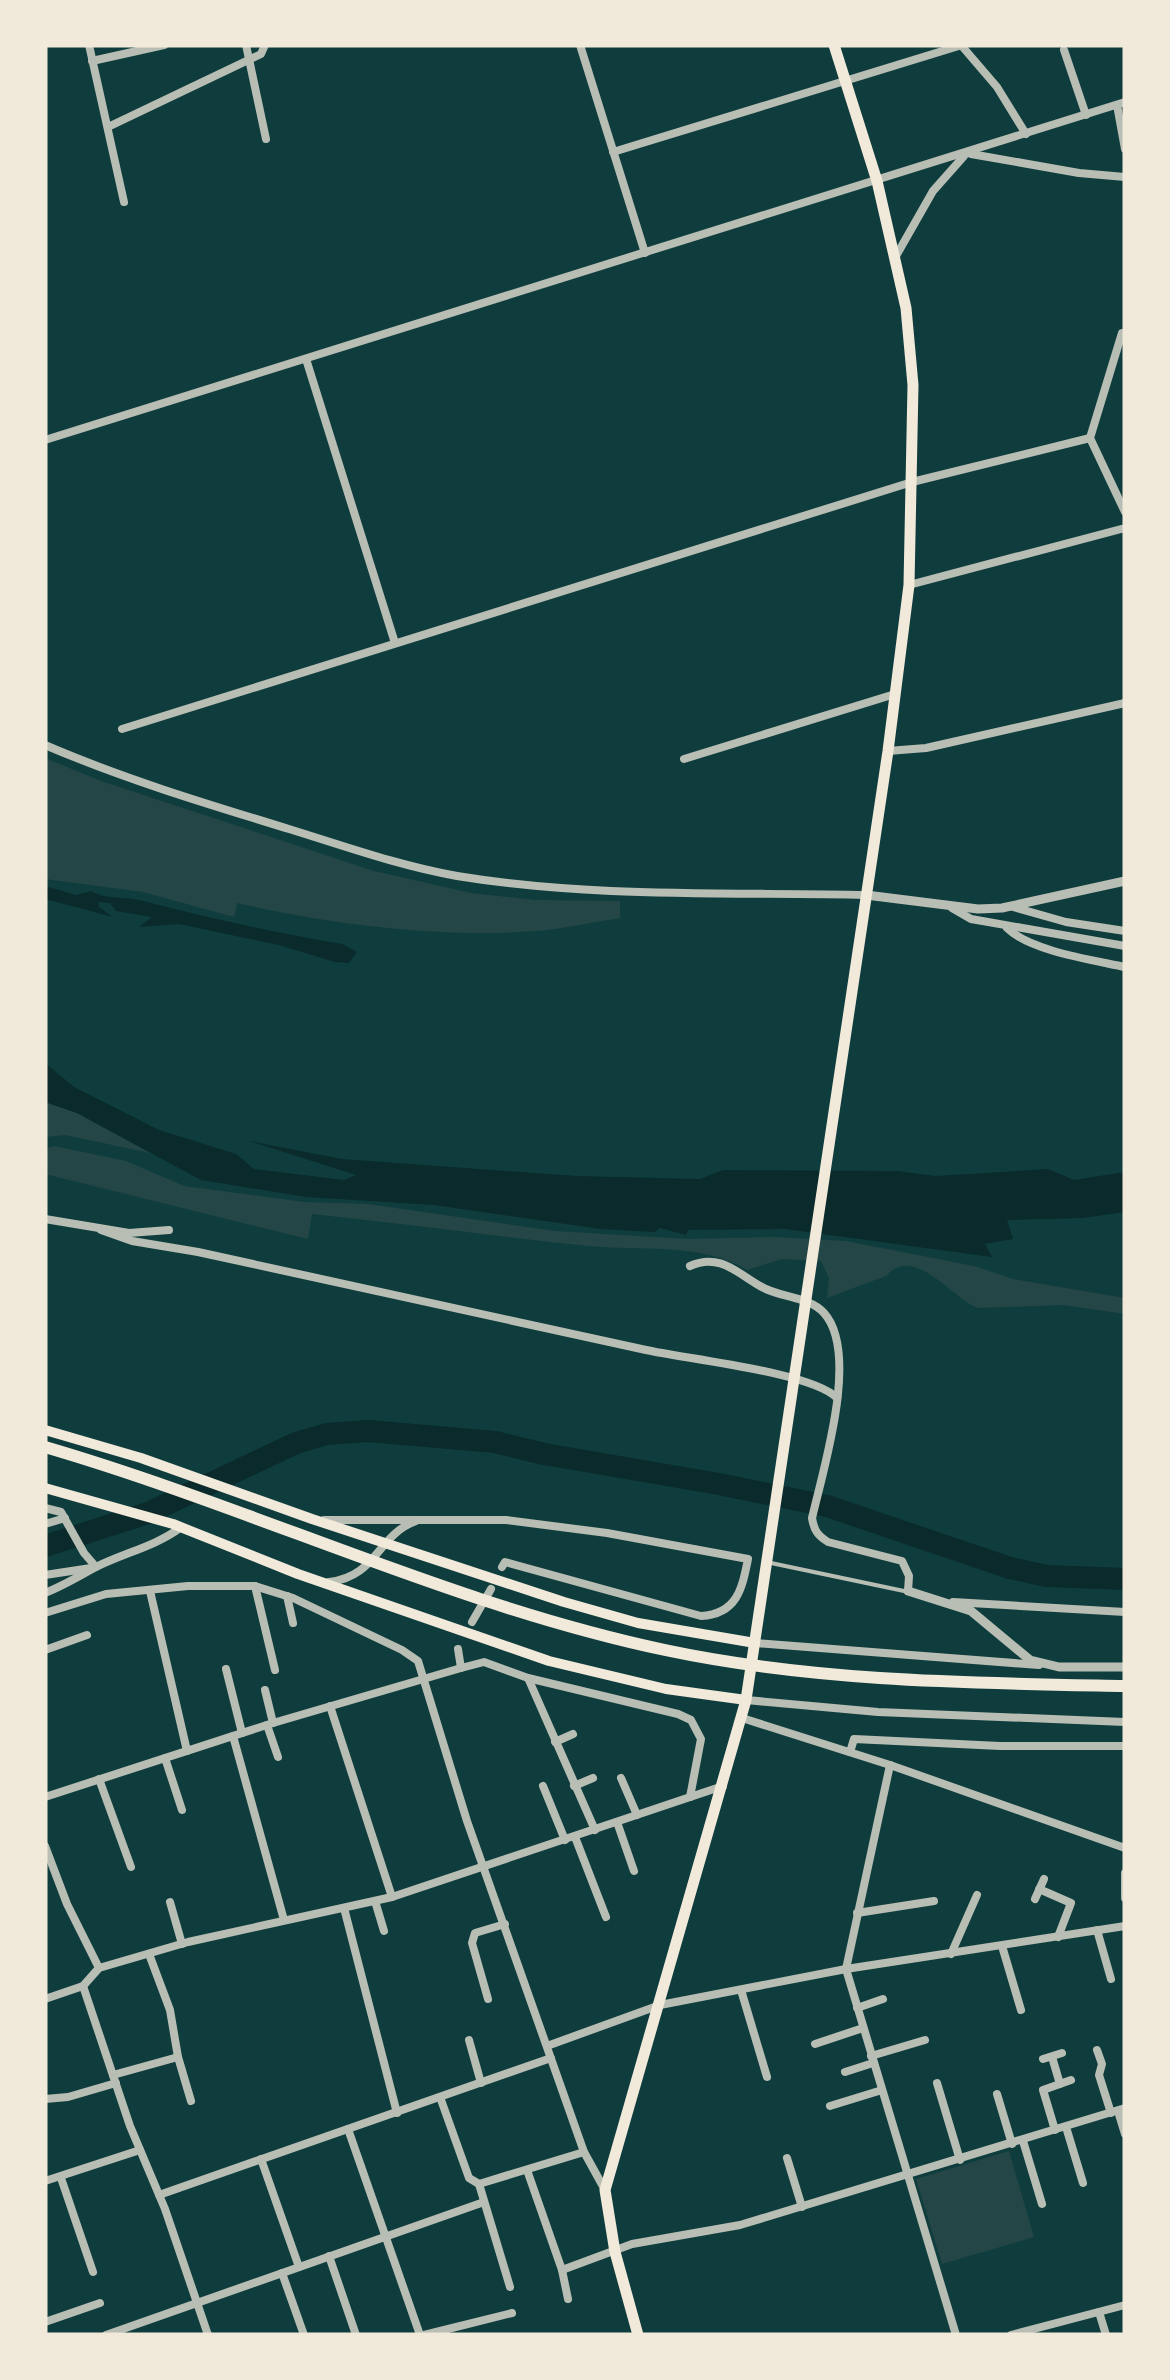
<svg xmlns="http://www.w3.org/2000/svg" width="1170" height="2380" font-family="'Public Sans',sans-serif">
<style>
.green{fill:#244646}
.water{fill:#0a2a2b}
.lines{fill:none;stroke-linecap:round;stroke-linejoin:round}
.river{stroke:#0a2a2b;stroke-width:22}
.service{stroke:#b8beb3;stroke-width:4}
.minor{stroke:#b8beb3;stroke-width:8}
.tertiary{stroke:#b8beb3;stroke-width:9}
.secondary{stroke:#f1e9da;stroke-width:10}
.primary{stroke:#f1e9da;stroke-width:11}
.motorway{stroke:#f1e9da;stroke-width:12}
</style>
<rect width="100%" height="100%" fill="#0f3d3e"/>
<g class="green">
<path d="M 45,758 L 101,781 L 374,871 L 471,893 L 535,900 L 620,901 L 620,918 C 592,922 564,929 536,931 C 437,938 333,925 237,903 L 234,917 L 143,892 L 45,879 Z"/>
<path d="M 45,1102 L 77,1113 L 150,1153 L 65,1135 L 45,1137 Z"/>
<path d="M 54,1146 L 126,1161 L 184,1186 L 304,1202 L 368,1204 L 555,1231 L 687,1239 L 773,1237 L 846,1241 L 974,1266 L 1013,1279 L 1125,1298 L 1125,1314 L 1063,1305 L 978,1308 C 953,1300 915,1243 886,1276 L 827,1298 L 829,1278 L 821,1261 L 782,1259 L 747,1270 C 702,1242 639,1251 588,1246 C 496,1236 404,1224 312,1214 L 308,1239 L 45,1174 L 45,1149 Z"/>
<path d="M 1009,2151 L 1034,2237 L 942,2264 L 916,2179 Z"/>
</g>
<g class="water">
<path d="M 45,886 L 76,895 L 91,891 C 106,900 125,896 143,901 C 209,918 275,933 342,944 L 357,952 L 349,963 L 335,962 L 279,945 L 179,924 L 139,927 L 152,917 L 116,911 L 110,903 L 98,902 L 99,907 L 113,917 L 45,899 Z"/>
<path d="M 45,1063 L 74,1087 L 159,1130 L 236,1154 L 254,1169 L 344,1180 L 356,1175 L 249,1141 L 342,1159 L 577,1176 L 700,1179 L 723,1170 L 897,1171 L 936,1176 L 1048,1169 L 1074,1180 L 1125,1172 L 1125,1212 L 1083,1218 L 1007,1220 L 1013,1239 L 985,1244 L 992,1257 L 785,1229 L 688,1230 L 686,1235 L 660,1228 L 655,1232 L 601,1229 L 434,1205 L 306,1197 L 201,1180 L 77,1113 L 45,1102 Z"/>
</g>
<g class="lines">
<path class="river" d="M 45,1546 L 148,1513 L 296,1443 L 327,1434 L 368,1431 L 495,1442 L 544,1454 L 719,1484 L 827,1506 L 1010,1568 L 1046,1576 L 1125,1579"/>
<path class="service" d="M 771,1563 L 904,1591"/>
<g class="minor">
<path d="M 89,45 L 124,202"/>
<path d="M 246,45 L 266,139"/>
<path d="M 580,45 L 645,253"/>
<path d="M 961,45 L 997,87 L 1026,134"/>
<path d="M 1064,50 L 1086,115"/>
<path d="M 92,61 L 164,45"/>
<path d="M 1117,105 L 1125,149"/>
<path d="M 108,127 L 261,54 L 265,45"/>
<path d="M 613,152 L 962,45"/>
<path d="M 971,154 L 1079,173 L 1125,177"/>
<path d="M 896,256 L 933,191 L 964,156"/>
<path d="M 1125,333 L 1122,333 L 1090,438 L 1125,512"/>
<path d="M 306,359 L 395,643"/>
<path d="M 45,440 L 1125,102"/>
<path d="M 909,585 L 1125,528"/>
<path d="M 122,729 L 912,482 L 1090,438"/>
<path d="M 45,745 C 124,779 207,804 289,829 C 344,846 400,866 457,876 C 591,898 731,892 866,895"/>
<path d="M 888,751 L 926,748 L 1125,703"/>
<path d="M 684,759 L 895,694"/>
<path d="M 1013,907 L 1066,922 L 1125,931"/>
<path d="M 952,908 L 971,919 L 1125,946"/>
<path d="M 1007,928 C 1030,951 1093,960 1125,967"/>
<path d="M 45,1219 L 129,1233 L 169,1230"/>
<path d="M 101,1230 L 132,1241 L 198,1252 C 347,1284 496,1318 646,1350 C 686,1359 812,1372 837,1398"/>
<path d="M 690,1266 C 719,1253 736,1272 760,1286 C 779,1298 809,1296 824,1313 C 860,1353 823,1470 812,1518 C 814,1530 817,1535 828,1542 L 902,1561 L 909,1576 L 908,1591"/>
<path d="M 45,1508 L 61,1512 L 84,1553 L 96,1567"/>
<path d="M 324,1520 L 506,1520 L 607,1533 L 748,1559 C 742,1589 737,1614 701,1616 L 505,1562 L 502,1567"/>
<path d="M 45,1524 L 65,1518"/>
<path d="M 45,1575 L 91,1568"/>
<path d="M 329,1582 C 377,1577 377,1535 416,1521"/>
<path d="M 255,1586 L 275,1670"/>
<path d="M 150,1591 L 187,1751"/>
<path d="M 45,1593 C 63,1586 78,1577 94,1568 C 123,1553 154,1547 180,1528"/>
<path d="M 287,1596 L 293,1623"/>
<path d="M 953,1602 L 1125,1612"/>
<path d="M 45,1613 L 106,1594 L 188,1586 L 255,1586 L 293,1598 L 402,1650 L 418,1661 L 467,1821 L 584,2152 L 605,2190"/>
<path d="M 472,1622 L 491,1589"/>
<path d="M 755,1643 L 1039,1665"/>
<path d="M 45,1650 L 87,1635"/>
<path d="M 461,1668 L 484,1662 L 528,1678 L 595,1830"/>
<path d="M 226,1669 L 242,1733"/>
<path d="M 528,1678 L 678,1714 L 691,1720 L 701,1739 L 690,1797"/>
<path d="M 265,1690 L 273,1723"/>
<path d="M 746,1700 L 878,1712 L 1125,1722"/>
<path d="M 330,1706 L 392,1897"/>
<path d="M 742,1718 L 890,1765 L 1125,1848"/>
<path d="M 267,1725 L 278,1757"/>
<path d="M 233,1736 L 284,1920"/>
<path d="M 555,1742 L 573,1734"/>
<path d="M 850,1752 L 854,1739 L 1000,1746 L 1125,1746"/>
<path d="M 165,1758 L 182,1810"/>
<path d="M 890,1765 L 846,1969 L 956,2335"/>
<path d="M 621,1778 L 637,1815"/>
<path d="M 99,1779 L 131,1867"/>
<path d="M 543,1786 L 565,1840"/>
<path d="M 574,1786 L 593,1778"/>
<path d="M 45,1797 L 273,1723 L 461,1668 L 458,1649"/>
<path d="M 617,1822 L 634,1871"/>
<path d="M 575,1837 L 606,1917"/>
<path d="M 45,1846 L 67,1904 L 99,1968"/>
<path d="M 1125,1873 L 1125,1898"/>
<path d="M 1039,1889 L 1071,1903 L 1058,1937"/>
<path d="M 1035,1899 L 1044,1879"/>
<path d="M 375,1901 L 384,1931"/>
<path d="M 170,1902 L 182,1944"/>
<path d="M 344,1908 L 397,2113"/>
<path d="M 857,1913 L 934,1901"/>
<path d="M 1097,1930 L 1111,1979"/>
<path d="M 1002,1946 L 1021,2010"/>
<path d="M 149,1954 L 170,2010 L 178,2057 L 191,2101"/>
<path d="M 951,1954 L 977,1895"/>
<path d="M 83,1986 L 130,2126 L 165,2209 L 208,2335"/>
<path d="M 741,1990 L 767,2077"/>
<path d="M 45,1999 L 83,1986 L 99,1968 L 188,1942 L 392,1897 L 723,1786"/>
<path d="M 488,1999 L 472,1943 L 475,1933 L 505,1924"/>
<path d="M 857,2008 L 883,1999"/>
<path d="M 469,2040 L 481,2083"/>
<path d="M 815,2044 L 863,2028"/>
<path d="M 547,2046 L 660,2005 L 846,1969 L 1125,1926"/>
<path d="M 1097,2050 L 1102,2064 L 1099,2075 L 1111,2113"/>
<path d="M 871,2056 L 925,2040"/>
<path d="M 1052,2057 L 1060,2084"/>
<path d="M 1043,2059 L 1062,2053"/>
<path d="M 845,2072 L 873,2063"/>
<path d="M 113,2075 L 178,2057"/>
<path d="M 937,2083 L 960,2160"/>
<path d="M 997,2094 L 1012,2144"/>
<path d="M 440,2097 L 469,2178 L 479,2184"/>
<path d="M 45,2099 L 68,2097 L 116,2083"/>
<path d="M 830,2106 L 882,2090"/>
<path d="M 1118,2111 L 1125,2134"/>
<path d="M 1066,2127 L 1083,2183"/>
<path d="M 348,2129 L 420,2335"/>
<path d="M 1055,2130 L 1043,2090 L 1071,2080"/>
<path d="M 1023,2141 L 1042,2204"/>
<path d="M 787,2158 L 802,2207"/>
<path d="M 261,2159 L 299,2267"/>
<path d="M 527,2170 L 562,2270 L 632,2244 L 740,2225 L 1125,2108"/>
<path d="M 61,2178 L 93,2272"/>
<path d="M 45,2181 L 140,2150"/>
<path d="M 159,2195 L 551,2058"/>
<path d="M 329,2256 L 356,2335"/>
<path d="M 562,2270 L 568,2299"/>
<path d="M 282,2273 L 304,2335"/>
<path d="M 510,2287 L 479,2184 L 584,2152"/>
<path d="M 1099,2312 L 1106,2335"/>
<path d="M 45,2322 L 100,2303"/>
<path d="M 106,2335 L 484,2202"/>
<path d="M 424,2335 L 512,2313"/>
<path d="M 1011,2335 L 1125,2305"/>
</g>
<g class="tertiary">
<path d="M 866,895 L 978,909 L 1002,908 L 1125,881"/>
<path d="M 908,1591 L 971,1611 L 1030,1660 L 1059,1667 L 1125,1667"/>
</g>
<g class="secondary">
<path d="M 45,1430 L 141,1458 L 312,1519 L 564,1602 L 638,1623 L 755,1643"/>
<path d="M 45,1488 L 173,1524 L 298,1574 L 549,1661 L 666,1689 L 746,1700"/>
</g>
<path class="primary" d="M 638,2335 L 615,2252 L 605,2190 L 746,1700 L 888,751 L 909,585 L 913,385 L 906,308 L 877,181 L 834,45"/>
<path class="motorway" d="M 45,1447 C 254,1508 452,1605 665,1650 C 816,1682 971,1683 1125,1686"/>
</g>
<rect width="1170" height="2380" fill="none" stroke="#f1e9da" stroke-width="95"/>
</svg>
